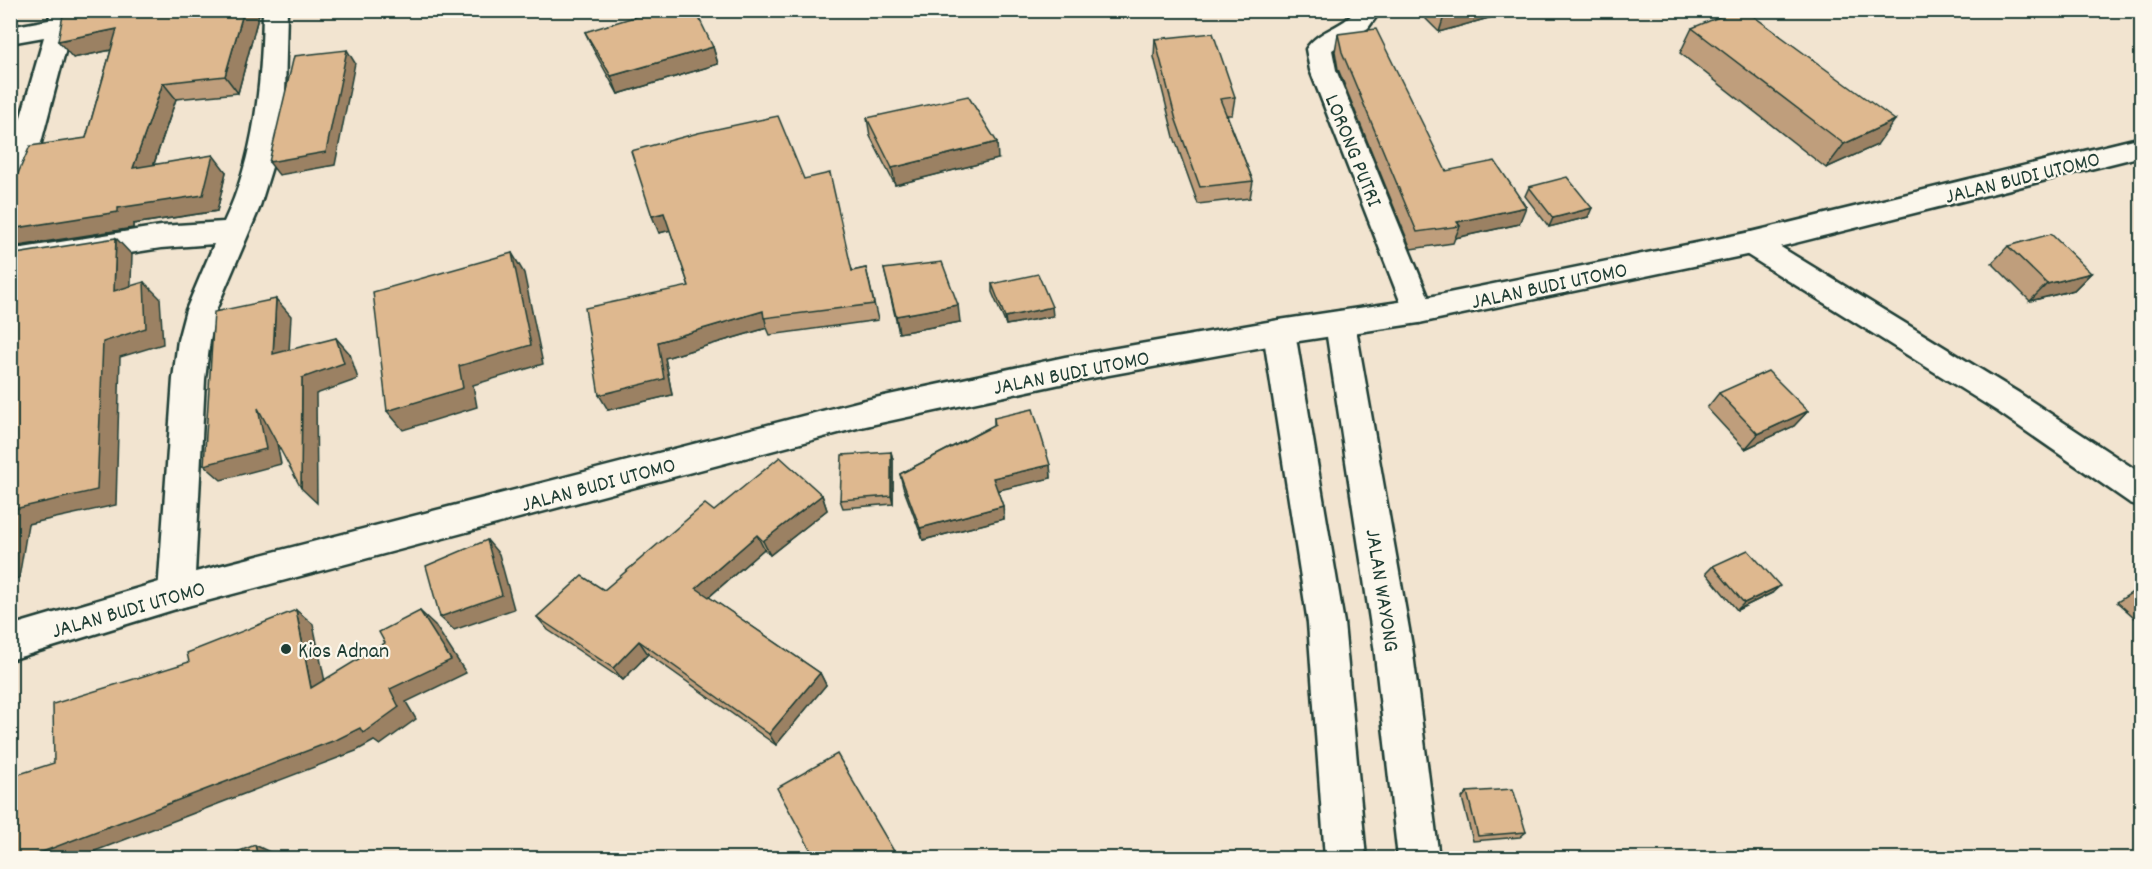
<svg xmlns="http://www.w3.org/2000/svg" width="2152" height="869" font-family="Dekko,sans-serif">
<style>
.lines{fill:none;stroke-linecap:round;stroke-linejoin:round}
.minor-casing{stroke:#1f3d34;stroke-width:5}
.major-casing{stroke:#1f3d34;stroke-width:5}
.minor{fill:#fbf7ec;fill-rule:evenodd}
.major{fill:#fbf7ec;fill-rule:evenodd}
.wall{fill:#bf9e7b;stroke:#1f3d34;stroke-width:1.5}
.shaded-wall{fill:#9b8164;stroke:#1f3d34;stroke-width:1.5}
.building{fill:#deb88f;stroke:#1f3d34;stroke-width:1.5}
.poi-dot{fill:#1f3d34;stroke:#fbf7ec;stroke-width:2}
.labels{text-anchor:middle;stroke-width:4.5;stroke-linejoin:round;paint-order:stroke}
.street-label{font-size:22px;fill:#1f3d34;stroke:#fbf7ec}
.poi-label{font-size:22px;fill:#1f3d34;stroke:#fbf7ec;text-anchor:start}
</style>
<rect width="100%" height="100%" fill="#f2e4d0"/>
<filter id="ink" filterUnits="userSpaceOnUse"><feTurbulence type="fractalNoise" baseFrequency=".0167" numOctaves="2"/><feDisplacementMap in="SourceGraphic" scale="12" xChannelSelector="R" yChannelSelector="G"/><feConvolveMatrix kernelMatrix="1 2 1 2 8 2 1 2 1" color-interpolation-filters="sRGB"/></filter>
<g filter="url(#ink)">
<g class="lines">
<g class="minor-casing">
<g id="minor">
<path d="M 51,10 L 76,10 L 24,207 L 20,214 L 10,217 L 10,155 L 44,37 L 10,43 L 10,27 L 49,20 Z"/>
<path d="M 263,10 L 287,10 L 285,95 L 276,154 L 259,209 L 216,310 L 210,340 L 205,379 L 194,593 L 189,605 L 176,609 L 163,605 L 158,593 L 173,379 L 178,340 L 186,310 L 214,244 L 161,248 L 10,272 L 10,250 L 161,226 L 224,222 C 255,157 262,82 263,10 Z"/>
<path d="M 1356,10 L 1381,10 L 1368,28 L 1332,50 L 1336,70 L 1434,311 L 1430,319 L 1419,323 L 1408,319 L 1404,311 L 1310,70 L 1306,49 C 1319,29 1343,28 1356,10 Z"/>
<path d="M 1751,232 L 1761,235 L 2019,393 L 2142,474 L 2142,507 L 2130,503 L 1997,411 L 1741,251 L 1736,243 L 1741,235 Z"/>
<path d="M 1340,311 L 1351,315 L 1355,323 L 1412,646 L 1439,858 L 1398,858 L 1374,646 L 1325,323 L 1329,315 Z"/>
<path d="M 1279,320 L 1290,323 L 1295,332 L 1344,623 L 1366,858 L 1325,858 L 1308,623 L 1263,332 L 1268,323 Z"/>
</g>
</g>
<g class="major-casing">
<path id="major" d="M 2142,137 L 2142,156 L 1751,254 L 1419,323 L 1279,344 L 1065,383 L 861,427 L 176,609 L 10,660 L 10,626 L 176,577 L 861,401 L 1065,357 L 1279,320 L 1419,299 L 1751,232 Z"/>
</g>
<use href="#minor" class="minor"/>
<use href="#major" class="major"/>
</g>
<g class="wall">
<path d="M 260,10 L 238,93 L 176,99 L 154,164 L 226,172 L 217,211 L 133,224 L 133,228 L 12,247 L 10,246 L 10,192 L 86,138 L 111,50 L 73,58 Z"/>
<path d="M 1417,10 L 1517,10 L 1439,32 Z"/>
<path d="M 1692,28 L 1877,145 L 1826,168 L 1680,53 Z"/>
<path d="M 585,32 L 713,47 L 718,64 L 618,94 L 593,49 Z"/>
<path d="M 1338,34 L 1446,171 L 1519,224 L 1455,238 L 1453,243 L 1411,249 L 1338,69 L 1335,51 Z"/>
<path d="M 1155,39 L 1235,97 L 1232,115 L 1227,115 L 1253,181 L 1250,198 L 1198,204 L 1174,137 L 1154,57 Z"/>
<path d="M 867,118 L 998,159 L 895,185 L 870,136 Z"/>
<path d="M 804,179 L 853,271 L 866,268 L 878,320 L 770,335 L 767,328 L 665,358 L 672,395 L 608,410 L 689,286 L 670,230 L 659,233 Z"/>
<path d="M 1529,187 L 1588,217 L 1549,227 L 1525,196 Z"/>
<path d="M 2008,246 L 2091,273 L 2074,290 L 2030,301 L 1992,263 Z"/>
<path d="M 884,269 L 960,322 L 899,333 Z"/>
<path d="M 992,284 L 1053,316 L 1006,325 L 992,292 Z"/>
<path d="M 1719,393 L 1808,411 L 1794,426 L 1745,449 L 1707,408 Z"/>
<path d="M 994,418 L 1050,465 L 1051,478 L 997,490 L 1003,506 L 1004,519 L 923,540 L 903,487 L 900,474 L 994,425 Z"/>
<path d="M 891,452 L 893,460 L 893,504 L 843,508 L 840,500 Z"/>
<path d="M 822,495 L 827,510 L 770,555 L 764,549 L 709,597 L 820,673 L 826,685 L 776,745 L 648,654 L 623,680 L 548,630 L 537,617 L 604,590 L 714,511 Z"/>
<path d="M 1713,566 L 1772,593 L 1737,610 L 1706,573 Z"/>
<path d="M 2142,586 L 2142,624 L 2117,602 Z"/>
<path d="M 1467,792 L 1526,832 L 1520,837 L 1473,841 L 1462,798 Z"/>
</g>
<g class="shaded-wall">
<path d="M 244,10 L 260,10 L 238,93 L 225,76 Z"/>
<path d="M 1464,10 L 1517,10 L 1439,32 L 1444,16 Z"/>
<path d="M 117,29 L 130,46 L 73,58 L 58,41 Z"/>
<path d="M 713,47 L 718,64 L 618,94 L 611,76 Z"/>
<path d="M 347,50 L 355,63 L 335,165 L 279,175 L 269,162 Z"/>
<path d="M 163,83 L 176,99 L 147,184 L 133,168 Z"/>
<path d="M 1895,120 L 1877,145 L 1826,168 L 1844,144 Z"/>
<path d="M 997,142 L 998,159 L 895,185 L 892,168 Z"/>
<path d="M 213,155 L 226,172 L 217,211 L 133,224 L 133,228 L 12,247 L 10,246 L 10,229 L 118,208 Z"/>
<path d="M 1526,207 L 1519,224 L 1455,238 L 1460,226 L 1457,222 Z"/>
<path d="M 1592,208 L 1588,217 L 1549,227 L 1553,218 Z"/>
<path d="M 664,213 L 671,230 L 659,233 L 652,216 Z"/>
<path d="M 116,238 L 132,255 L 130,307 L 114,291 Z"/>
<path d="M 512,253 L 524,273 L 543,364 L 473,385 L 477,407 L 403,430 L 387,411 Z"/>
<path d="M 2091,273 L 2074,290 L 2030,301 L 2047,284 Z"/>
<path d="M 144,282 L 160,298 L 163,344 L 120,357 L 116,505 L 28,524 L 19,578 L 10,580 L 10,510 L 103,342 Z"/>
<path d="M 276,299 L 291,316 L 288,370 L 273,354 Z"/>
<path d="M 958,305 L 960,322 L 899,333 L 896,316 Z"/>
<path d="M 1052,307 L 1053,316 L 1006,325 L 1005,317 Z"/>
<path d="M 763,311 L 767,328 L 665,358 L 672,395 L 608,410 L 599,395 L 658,342 Z"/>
<path d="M 336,338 L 350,354 L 358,379 L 316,394 L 317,503 L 301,488 L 302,378 Z"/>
<path d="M 258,408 L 273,423 L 281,464 L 221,480 L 204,465 Z"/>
<path d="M 1808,411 L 1794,426 L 1745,449 L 1758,434 Z"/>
<path d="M 891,452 L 893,460 L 893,504 L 891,496 Z"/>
<path d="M 1050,465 L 1051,478 L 995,491 L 993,478 Z"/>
<path d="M 822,495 L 827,510 L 770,555 L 763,541 Z"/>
<path d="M 1003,506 L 1004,519 L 923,540 L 920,528 Z"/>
<path d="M 757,535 L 764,549 L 704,601 L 696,588 Z"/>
<path d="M 487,540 L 499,554 L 514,609 L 454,630 L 440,617 Z"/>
<path d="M 1780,586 L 1772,593 L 1737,610 L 1744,603 Z"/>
<path d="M 296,610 L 313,624 L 329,701 L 311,688 Z"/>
<path d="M 420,611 L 435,625 L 466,673 L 406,702 L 416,719 L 380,745 L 374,741 L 356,751 L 77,858 L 29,858 L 29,857 L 390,689 Z"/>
<path d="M 639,641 L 648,654 L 623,680 L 613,668 Z"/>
<path d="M 820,673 L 826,685 L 776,745 L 769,734 Z"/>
<path d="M 255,845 L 274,854 L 275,858 L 258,858 Z"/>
</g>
<g class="building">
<path d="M 64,10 L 244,10 L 225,76 L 163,83 L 133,168 L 213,155 L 203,195 L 118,208 L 118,212 L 10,229 L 10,192 L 30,146 L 86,138 L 117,29 L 58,41 Z"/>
<path d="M 657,10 L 695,10 L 713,47 L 611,76 L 585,32 Z"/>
<path d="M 1438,10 L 1464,10 L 1444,16 Z"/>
<path d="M 1736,10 L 1745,10 L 1895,120 L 1844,144 L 1692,28 Z"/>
<path d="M 1376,29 L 1446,171 L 1495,161 L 1526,207 L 1457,222 L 1460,226 L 1417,232 L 1342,52 L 1338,34 Z"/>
<path d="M 1213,33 L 1235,97 L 1220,99 L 1253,181 L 1200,187 L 1176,120 L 1155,39 Z"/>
<path d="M 347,50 L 326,152 L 269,162 L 294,56 Z"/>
<path d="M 968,96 L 997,142 L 892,168 L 867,118 Z"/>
<path d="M 778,116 L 804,179 L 830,173 L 852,271 L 866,268 L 874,304 L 764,318 L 763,311 L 658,342 L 664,379 L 599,395 L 585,308 L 689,286 L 664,213 L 652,216 L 631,151 L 698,133 Z"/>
<path d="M 1567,177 L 1592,208 L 1553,218 L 1529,187 Z"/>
<path d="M 2051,234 L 2091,273 L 2047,284 L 2008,246 Z"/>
<path d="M 116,238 L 114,291 L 144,282 L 146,328 L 103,342 L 97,490 L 10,510 L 10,255 Z"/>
<path d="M 512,253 L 531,345 L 459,366 L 463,388 L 387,411 L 373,292 Z"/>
<path d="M 942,262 L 958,305 L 896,316 L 884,269 Z"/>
<path d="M 1038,274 L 1052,307 L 1005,317 L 992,284 Z"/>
<path d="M 276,299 L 273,354 L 336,338 L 344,363 L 302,378 L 301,488 L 258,408 L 266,449 L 204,465 L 214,312 Z"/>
<path d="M 1768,371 L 1808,411 L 1758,434 L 1719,393 Z"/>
<path d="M 1033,409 L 1050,465 L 993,478 L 1003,506 L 920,528 L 900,474 L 995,425 L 994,418 Z"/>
<path d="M 891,452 L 891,496 L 840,500 L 842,455 Z"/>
<path d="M 780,457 L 822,495 L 763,541 L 757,535 L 696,588 L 820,673 L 769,734 L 639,641 L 613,668 L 537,617 L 582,576 L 604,590 L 705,504 L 714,511 Z"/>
<path d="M 487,540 L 502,595 L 440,617 L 426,566 Z"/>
<path d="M 1748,550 L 1780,586 L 1744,603 L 1713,566 Z"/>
<path d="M 296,610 L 311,688 L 385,643 L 379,632 L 420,611 L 451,660 L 390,689 L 399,707 L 363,733 L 360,728 L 338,739 L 29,857 L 29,858 L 10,858 L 10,777 L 54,763 L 53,704 L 189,662 L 187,653 Z"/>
<path d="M 837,754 L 898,858 L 815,858 L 777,788 Z"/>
<path d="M 1513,789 L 1526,832 L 1478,836 L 1467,792 Z"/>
<path d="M 255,845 L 258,858 L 222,858 Z"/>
</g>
</g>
<circle class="poi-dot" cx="286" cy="649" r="6"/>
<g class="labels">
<g class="street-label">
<text transform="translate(1355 150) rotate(68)" y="8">LORONG PUTRI</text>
<text transform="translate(2022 176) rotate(-14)" y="8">JALAN BUDI UTOMO</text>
<text transform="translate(1549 284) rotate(-12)" y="8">JALAN BUDI UTOMO</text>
<text transform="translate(1071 371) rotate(-11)" y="8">JALAN BUDI UTOMO</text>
<text transform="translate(598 483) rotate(-15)" y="8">JALAN BUDI UTOMO</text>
<text transform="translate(1384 590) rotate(81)" y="8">JALAN WAYONG</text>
<text transform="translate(128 608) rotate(-16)" y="8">JALAN BUDI UTOMO</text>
</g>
<g class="poi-label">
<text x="298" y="657">Kios Adnan</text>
</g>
</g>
<rect width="2152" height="869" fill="none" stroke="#fbf7ec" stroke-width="36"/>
<rect x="18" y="18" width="2116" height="833" fill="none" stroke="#1f3d34" stroke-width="2" filter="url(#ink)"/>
</svg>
